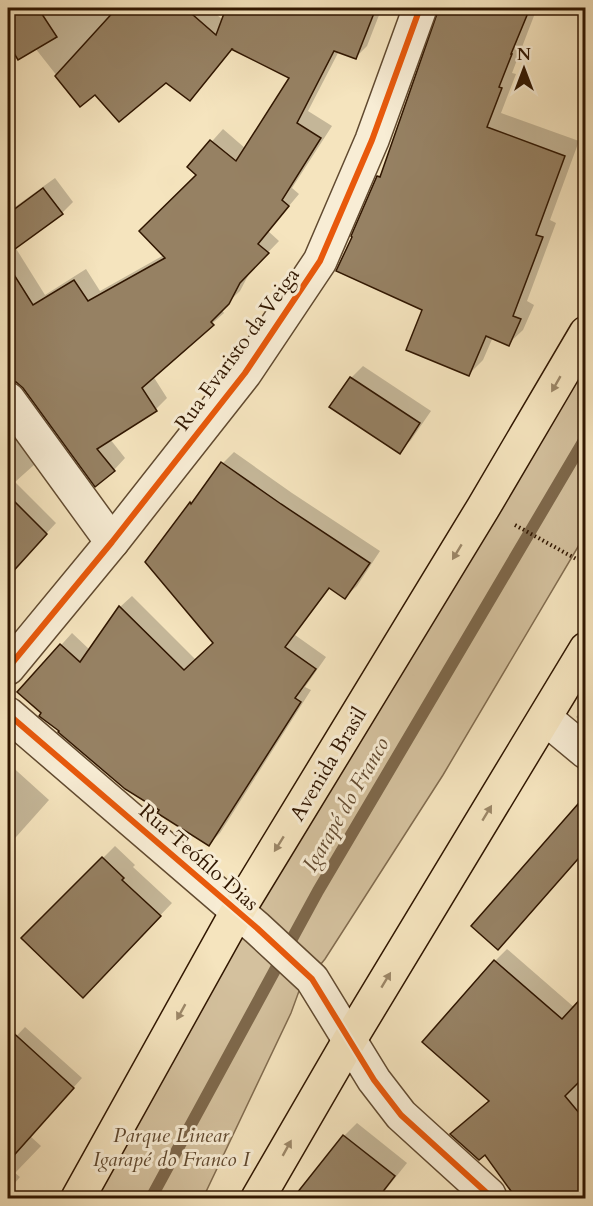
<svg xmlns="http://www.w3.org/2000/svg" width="593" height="1206" font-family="Cardo,serif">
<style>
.green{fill:#d4c19e;stroke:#826c4f;stroke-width:1.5}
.shadow{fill:#0003}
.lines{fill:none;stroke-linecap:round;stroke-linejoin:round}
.stream{stroke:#7e684b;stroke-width:12}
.building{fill:#968163;stroke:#301600;stroke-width:1.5}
.minor-casing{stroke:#614a30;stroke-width:36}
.trunk-casing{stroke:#301600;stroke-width:36}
.path{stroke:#301600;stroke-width:4;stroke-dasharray:1.5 3;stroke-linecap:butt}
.minor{stroke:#f8edd5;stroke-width:33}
.trunk{stroke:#f5e4be;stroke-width:33}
.cycleway-casing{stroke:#f8edd5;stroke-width:10}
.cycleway{stroke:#e8590c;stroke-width:6}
.oneway{fill:#9c8768}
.labels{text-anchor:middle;stroke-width:6;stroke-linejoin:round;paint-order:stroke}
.street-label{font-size:21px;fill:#301600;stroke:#f8edd5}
.park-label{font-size:21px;font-style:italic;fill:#61492f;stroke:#f8edd5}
.water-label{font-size:22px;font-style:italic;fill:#644c32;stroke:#f8edd5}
</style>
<rect width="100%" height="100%" fill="#f5e4be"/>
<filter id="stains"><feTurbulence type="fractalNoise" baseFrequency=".00333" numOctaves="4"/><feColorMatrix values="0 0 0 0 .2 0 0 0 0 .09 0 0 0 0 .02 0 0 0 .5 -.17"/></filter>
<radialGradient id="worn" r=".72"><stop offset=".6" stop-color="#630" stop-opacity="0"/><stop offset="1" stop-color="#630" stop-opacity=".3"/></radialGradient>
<path class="green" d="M 585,356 L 585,535 L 443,775 L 325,959 L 299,991 L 291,1013 L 203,1198 L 84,1198 Z"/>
<g class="shadow">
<path d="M 8,8 L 209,8 L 223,20 L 228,8 L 387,8 L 384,11 L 381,10 L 367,46 L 356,57 L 339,51 L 308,111 L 332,126 L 292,188 L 299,194 L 268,231 L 279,241 L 251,270 L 240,291 L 221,309 L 224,313 L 153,376 L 167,398 L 156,409 L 110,439 L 125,458 L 114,470 L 16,381 L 8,367 L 8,212 L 55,178 L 73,202 L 62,213 L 15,247 L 45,295 L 86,269 L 100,291 L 164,255 L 198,175 L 189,167 L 223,129 L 246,149 L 291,78 L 233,48 L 201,88 L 190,99 L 166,81 L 95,93 L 80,105 L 35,48 L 19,58 L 8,40 Z"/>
<path d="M 447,8 L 537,8 L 512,73 L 516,74 L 501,113 L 579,141 L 550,220 L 556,223 L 527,301 L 534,305 L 523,330 L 508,344 L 493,337 L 483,360 L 469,374 L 424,309 L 378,177 L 383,172 L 416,80 Z"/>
<path d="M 363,366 L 431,411 L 411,440 L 399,452 L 331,406 L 351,378 Z"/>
<path d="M 8,408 L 44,456 L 15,482 L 56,523 L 8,575 L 12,578 L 8,584 Z"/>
<path d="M 234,452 L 292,493 L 380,551 L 357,586 L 345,597 L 330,588 L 295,635 L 326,657 L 305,687 L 311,690 L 220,833 L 208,845 L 161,809 L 19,692 L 72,633 L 90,650 L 120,607 L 132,596 L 196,660 L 214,643 L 147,562 L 191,503 L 200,495 L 223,463 Z"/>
<path d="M 586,705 L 586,726 L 576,717 Z"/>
<path d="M 8,763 L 49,800 L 8,846 Z"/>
<path d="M 586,798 L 586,851 L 510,936 L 582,802 Z"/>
<path d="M 115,846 L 135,865 L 133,867 L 172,903 L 95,984 L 23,938 Z"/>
<path d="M 507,949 L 575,1008 L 586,997 L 586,1198 L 518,1198 L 485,1153 L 452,1134 L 490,1100 L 495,961 Z"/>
<path d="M 25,1027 L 82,1078 L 30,1136 L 41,1146 L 15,1173 L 20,1177 L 8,1191 L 8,1045 Z"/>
<path d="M 357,1123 L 407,1163 L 379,1198 L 294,1198 L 344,1136 Z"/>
</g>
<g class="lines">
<path class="stream" d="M 151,1198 L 318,891 L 586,437"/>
</g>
<g class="building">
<path d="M 8,8 L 38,8 L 57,37 L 18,60 L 8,43 Z"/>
<path d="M 117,8 L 185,8 L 216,35 L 226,8 L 376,8 L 356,59 L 334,51 L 297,123 L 321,138 L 282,200 L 289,206 L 258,244 L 269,253 L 240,283 L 229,304 L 211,322 L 214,325 L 142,388 L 157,411 L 97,449 L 115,471 L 95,487 L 23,388 L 16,382 L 8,381 L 8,265 L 33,305 L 74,280 L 88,301 L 165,258 L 139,231 L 196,175 L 187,167 L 210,140 L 236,161 L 289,78 L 231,49 L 232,49 L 190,101 L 166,83 L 119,122 L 95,95 L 80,107 L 55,76 Z"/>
<path d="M 439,8 L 530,8 L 511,54 L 512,54 L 499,87 L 502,88 L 487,127 L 565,156 L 536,235 L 543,237 L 513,316 L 521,319 L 509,346 L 486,336 L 469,376 L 406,350 L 422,310 L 336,271 L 352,237 L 351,236 L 377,176 L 380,177 Z"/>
<path d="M 43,188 L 63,214 L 8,254 L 8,214 Z"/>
<path d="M 350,377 L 420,423 L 400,454 L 329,407 Z"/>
<path d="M 221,462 L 281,504 L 370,563 L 345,599 L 329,588 L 285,647 L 316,669 L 295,698 L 301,702 L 209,846 L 157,813 L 159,810 L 125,789 L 58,732 L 59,731 L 39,716 L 41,713 L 17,692 L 60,644 L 80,662 L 119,606 L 184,670 L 213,643 L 145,562 L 190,502 L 191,504 Z"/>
<path d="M 8,495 L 47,534 L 8,577 Z"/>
<path d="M 585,796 L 585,851 L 498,950 L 471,926 Z"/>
<path d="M 102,857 L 124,878 L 122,880 L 161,916 L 83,998 L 21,938 Z"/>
<path d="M 494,960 L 562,1019 L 585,994 L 585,1076 L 565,1096 L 585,1120 L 585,1198 L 516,1198 L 485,1155 L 479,1160 L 450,1134 L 489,1101 L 422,1042 Z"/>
<path d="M 8,1028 L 74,1088 L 8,1162 Z"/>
<path d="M 343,1135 L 395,1176 L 378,1198 L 293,1198 Z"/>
</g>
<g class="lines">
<g class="minor-casing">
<g id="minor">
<path d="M 8,399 L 112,542"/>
<path d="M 8,668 L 112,542 L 245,373 L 320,261 L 372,140 L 420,8"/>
<path d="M 8,714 L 257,928 L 312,979 L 374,1080 L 401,1115 L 489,1195 L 490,1198"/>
<path d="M 545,718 L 586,752"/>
</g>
</g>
<g class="trunk-casing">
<g id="trunk">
<path d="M 78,1198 L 237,912 L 483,508 L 586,333"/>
<path d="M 258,1198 L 349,1041 L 586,649"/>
</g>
</g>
<path class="path" d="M 515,525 L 578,560"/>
<use href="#minor" class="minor"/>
<use href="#trunk" class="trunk"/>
<g class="cycleway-casing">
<g id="cycleway">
<path d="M 8,668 L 112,542 L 245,373 L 320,261 L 372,140 L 420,8"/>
<path d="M 8,714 L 257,928 L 312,979 L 374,1080 L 401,1115 L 489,1195 L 490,1198"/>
</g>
</g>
<use href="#cycleway" class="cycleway"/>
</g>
<defs><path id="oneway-solid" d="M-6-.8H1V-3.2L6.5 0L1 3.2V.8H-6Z" transform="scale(1.5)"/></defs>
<g class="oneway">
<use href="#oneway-solid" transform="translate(556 384) rotate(120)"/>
<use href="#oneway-solid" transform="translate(457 552) rotate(121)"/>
<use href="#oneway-solid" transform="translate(487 813) rotate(-59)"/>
<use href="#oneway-solid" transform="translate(279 844) rotate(122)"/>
<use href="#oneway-solid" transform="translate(386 980) rotate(-59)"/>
<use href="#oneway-solid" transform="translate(181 1012) rotate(119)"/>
<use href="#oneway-solid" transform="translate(287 1148) rotate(-61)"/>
</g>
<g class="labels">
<g class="street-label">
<text transform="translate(237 349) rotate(-54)" y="7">Rua Evaristo da Veiga</text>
<text transform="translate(328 764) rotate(-59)" y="7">Avenida Brasil</text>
<text transform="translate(199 857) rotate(41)" y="7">Rua Teófilo Dias</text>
</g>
<g class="park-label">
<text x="171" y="1142">Parque Linear<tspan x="171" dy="24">Igarapé do Franco I</tspan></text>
</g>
<g class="water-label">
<text transform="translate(345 804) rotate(-60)" y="8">Igarapé do Franco</text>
</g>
</g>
<rect width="593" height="1206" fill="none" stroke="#f5e4be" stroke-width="30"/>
<rect x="9" y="9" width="575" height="1188" fill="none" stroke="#301600" stroke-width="3"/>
<rect x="15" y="15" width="563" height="1176" fill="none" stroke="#301600" stroke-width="1.5"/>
<g transform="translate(524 69)" stroke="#f8edd5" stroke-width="4.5" paint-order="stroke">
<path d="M0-4.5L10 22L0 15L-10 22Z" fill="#301600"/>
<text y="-9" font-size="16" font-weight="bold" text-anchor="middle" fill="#301600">N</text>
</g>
<rect width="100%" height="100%" filter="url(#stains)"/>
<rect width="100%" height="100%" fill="url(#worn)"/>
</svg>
